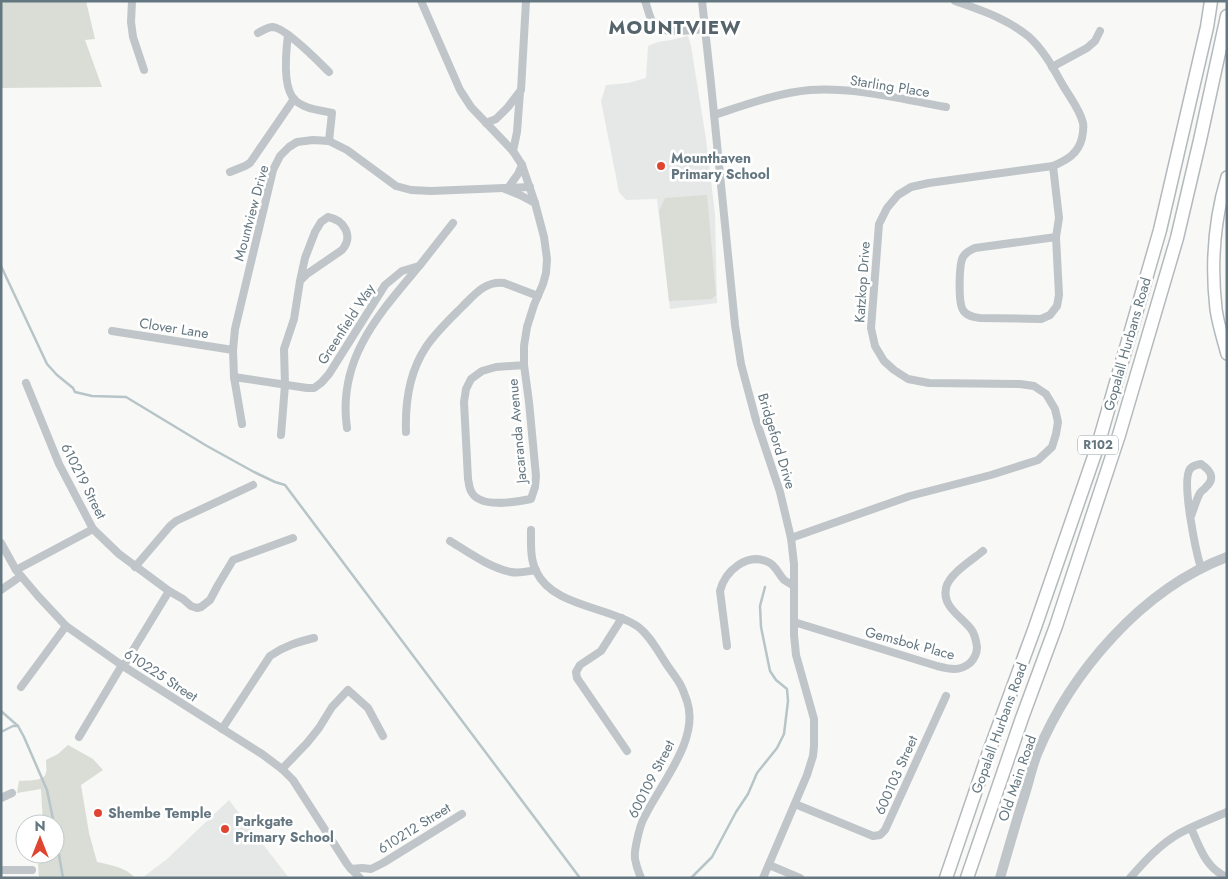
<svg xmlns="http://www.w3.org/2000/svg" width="1228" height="879" font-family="Jost,sans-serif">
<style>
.built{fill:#e6e8e7}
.green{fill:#d9ddd5}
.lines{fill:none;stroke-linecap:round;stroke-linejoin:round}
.stream{stroke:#b7c5c8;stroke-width:2.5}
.secondary-casing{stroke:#b2b9bc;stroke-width:14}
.primary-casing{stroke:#b3b9bc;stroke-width:15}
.minor{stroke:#bfc5c8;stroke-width:8}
.tertiary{stroke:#bfc5c8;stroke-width:10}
.secondary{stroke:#fff;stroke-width:11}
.primary{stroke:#fff;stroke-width:12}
.poi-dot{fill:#df4530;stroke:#fff;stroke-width:2}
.labels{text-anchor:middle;stroke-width:5;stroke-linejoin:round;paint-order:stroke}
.shield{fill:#fff;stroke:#92a0a6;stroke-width:1}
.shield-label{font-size:12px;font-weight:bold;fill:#647780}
.street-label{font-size:14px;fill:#647780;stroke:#fff}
.poi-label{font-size:14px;font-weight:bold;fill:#647780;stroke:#fff;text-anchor:start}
.district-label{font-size:19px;font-weight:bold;letter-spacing:1px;fill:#56646b;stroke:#fff}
</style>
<rect width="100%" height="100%" fill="#f8f8f6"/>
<g class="built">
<path d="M 688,36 L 691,46 L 706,139 L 715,214 L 717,303 L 670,309 L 657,199 L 626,200 L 619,192 L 601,101 L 606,85 L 628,83 L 646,78 L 648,46 L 658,42 L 671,40 Z"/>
<path d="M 229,800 L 289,878 L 142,878 L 167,859 Z"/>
</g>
<g class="green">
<path d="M 1,1 L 86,1 L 95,39 L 85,40 L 102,87 L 1,88 Z"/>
<path d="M 707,195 L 716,295 L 712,299 L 669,301 L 659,211 L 665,198 Z"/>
<path d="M 68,745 L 93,759 L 103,770 L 81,785 L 89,833 L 97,862 C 110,865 126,867 135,878 L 47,878 L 39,877 L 38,864 L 48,860 L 47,854 L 55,854 L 55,824 L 43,824 L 41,789 L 17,793 L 19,781 C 27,780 44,782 46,773 C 47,770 46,764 46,760 L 58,754 Z"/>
</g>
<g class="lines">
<g class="stream">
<path d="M 1,266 L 47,364 L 57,375 L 73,388 L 75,392 L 92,396 L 126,397 L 207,446 L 254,472 L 275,482 L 285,485 L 580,878"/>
<path d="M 1,711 L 18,726 L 24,737 L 47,790 L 54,824"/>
<path d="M 1,732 L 13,726 L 18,726"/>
<path d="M 55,832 L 63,878"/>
<path d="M 691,878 L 712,857 L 736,812 L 748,794 L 757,773 L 777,748 L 784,734 L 788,701 L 787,689 L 776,680 L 770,671 L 761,627 L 760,606 L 765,587"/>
</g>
<g class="secondary-casing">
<path id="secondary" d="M 1227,177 C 1214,220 1211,265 1216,309 C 1218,324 1223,339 1227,354"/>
</g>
<g class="primary-casing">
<g id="primary">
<path d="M 946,878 L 990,749 L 1034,630 L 1098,445 L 1160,230 L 1207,27 L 1211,1"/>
<path d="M 967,878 L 1022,718 L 1056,626 L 1119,435 L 1177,238 L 1200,140 L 1227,16"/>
</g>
</g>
<g class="minor">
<path d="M 132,1 L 131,22 L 133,37 L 144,70"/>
<path d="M 421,1 L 460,90 L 471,107 L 513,151 L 522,165 L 535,203 L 544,237 L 547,259 L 546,273 L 543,284 L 534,305 L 527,327 L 524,346 L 524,365 L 529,402 L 536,476 L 535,487 L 531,499 C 516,502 479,509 471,491 C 469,488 469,483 468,479 L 464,402 L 466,389 L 471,379 L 482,371 L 496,367 L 524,365"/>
<path d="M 645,1 C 648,8 649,18 654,24 C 661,35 693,30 705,29"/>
<path d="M 702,1 L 711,84 L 735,325 L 741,364 L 756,420 L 780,492 L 791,538 L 794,564 L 794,635 L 796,655 L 814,719 L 814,746 L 813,756 L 807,775 L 763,878"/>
<path d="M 258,33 C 262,31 267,27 273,27 C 286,28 319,62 329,72"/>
<path d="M 288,35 C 286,51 282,88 295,100 C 304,109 320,110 332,113 L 329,141"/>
<path d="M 1052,67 L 1087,48 L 1095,41 L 1100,31"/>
<path d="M 714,115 C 745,105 777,93 810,90 C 856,87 901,99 946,107"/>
<path d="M 486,123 L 496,119 L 508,107 L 521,90 L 526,1"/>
<path d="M 513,151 L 517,132 L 520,92"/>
<path d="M 1053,166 L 1059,218 L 1056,237 L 1059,295 L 1057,306 L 1050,315 L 1041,319 L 980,318 C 974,317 966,316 963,310 C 958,303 959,264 963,257 C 966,252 970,250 975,248 L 1056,237"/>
<path d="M 230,172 L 245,166 L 250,163 L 294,99"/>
<path d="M 508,188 L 518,174 L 522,165"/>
<path d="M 505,189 L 520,195 L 535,203"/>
<path d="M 112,331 L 233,350"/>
<path d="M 234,377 L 307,388 L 314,388 L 321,383 L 329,374 L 385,285 L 402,271 L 419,266"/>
<path d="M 26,383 L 59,464 L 93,529 L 119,554 L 169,591 L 124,665 L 122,665 L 79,737"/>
<path d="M 242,424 L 234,377 L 233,350 L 235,329 L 273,170 L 280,156 L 289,147 L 297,142 L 313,140 L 329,141 L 347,150 L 396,186 L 411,190 L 431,191 L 530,187"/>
<path d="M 347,428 C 337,359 379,314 420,265 C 431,251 442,237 453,223"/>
<path d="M 406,432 C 405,403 410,371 426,347 C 436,332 450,319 462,307 C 475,294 485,281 504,283 L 538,296"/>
<path d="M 281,435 L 285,385 L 284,349 L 294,319 L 300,281 L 305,258 L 315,232 L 321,222 L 328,217 C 344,220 354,236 342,250 L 307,274 L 300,281"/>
<path d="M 1191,516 C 1194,509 1196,500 1200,493 C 1204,488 1202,492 1206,487 C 1216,478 1210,470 1201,464 C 1197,465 1193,465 1190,469 C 1181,481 1196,552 1201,568"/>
<path d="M 531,530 C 531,543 530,559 536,571 C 553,607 607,606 637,626 C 649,634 659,653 667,665 C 671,671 676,677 680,684 C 683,689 685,696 687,701 C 700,739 661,783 645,816 C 640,824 638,835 636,845 C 635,850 634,858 636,863 C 637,868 639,873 641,878"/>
<path d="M 791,538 L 910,496 L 991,475 L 1038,460 L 1052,447 L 1056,434 L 1058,422 L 1055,409 L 1046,394 L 1034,386 L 1020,384 L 929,383 L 908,379 L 894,370 L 884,361 L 875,346 L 871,328 L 879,224 L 887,208 L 898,195 L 911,187 L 929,183 L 1053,166 C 1067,160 1078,154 1082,138 C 1083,133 1084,128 1083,123 C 1080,109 1068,95 1061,82 C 1052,66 1042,48 1028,36 C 1006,18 980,10 955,1"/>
<path d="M 450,541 C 468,552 490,568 511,572 C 519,574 528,571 536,570"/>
<path d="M 1,543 L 16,570 L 38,596 L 66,626 L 123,666 L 262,754 L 282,769 L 293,780 L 347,864 L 351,869 L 362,868 L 371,869 L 383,863 L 462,814"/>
<path d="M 135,567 L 170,526 L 176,521 L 253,485"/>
<path d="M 16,570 L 93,529"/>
<path d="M 1,590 L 21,576"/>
<path d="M 169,591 L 183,599 L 191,606 L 197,608 L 201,607 L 210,600 L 218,585 L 233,560 L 293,538"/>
<path d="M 622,618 L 601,651 L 580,665 L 576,672 L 577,678 L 627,751"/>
<path d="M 794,622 L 937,666 C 949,669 959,672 970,663 C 974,659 977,653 977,647 C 976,640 975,634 971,629 C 961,616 942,607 946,588 C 949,574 972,560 983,551"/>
<path d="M 727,646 L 720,591 C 725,571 747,552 768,562 C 776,565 778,574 784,580 C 787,582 791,584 794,586"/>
<path d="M 21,687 L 66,626"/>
<path d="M 222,729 L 270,656 C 284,646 298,642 314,638"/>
<path d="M 282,769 L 307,743 L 319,728 L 332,707 L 348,690 L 368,708 L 383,736"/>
<path d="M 1,798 L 12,793"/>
<path d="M 795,804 L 873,836 L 880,835 L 885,830 L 946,696"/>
<path d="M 1191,828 C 1199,846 1206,869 1227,877"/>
<path d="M 769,865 L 800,878"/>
<path d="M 351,869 L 360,878"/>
<path d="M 1,870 L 32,870"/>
<path d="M 1130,878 C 1144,862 1160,844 1180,833 C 1195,825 1211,819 1227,812"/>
</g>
<path class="tertiary" d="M 1000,878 C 1008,850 1016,822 1025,794 C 1029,781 1032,767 1037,754 C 1071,672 1142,589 1227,557"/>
<use href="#secondary" class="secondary"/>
<use href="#primary" class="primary"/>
</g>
<g class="poi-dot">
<circle cx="661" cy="166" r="5"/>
<circle cx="98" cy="813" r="5"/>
<circle cx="225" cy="829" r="5"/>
</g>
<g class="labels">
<rect class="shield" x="1078" y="435.5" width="40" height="19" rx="4"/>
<g class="shield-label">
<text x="1098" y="449">R102</text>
</g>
<g class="street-label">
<text transform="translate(890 86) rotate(9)" y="5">Starling Place</text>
<text transform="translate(251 213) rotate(-75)" y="5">Mountview Drive</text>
<text transform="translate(862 282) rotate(-86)" y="5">Katzkop Drive</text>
<text transform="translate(346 324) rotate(-57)" y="5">Greenfield Way</text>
<text transform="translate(174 328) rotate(9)" y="5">Clover Lane</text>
<text transform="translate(1127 344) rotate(-74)" y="5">Gopalall Hurbans Road</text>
<text transform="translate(517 431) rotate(-95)" y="5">Jacaranda Avenue</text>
<text transform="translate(777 441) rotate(73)" y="5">Bridgeford Drive</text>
<text transform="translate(84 481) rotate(63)" y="5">610219 Street</text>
<text transform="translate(910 643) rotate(15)" y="5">Gemsbok Place</text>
<text transform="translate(161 675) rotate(33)" y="5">610225 Street</text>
<text transform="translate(999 728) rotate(-70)" y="5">Gopalall Hurbans Road</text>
<text transform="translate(896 775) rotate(-66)" y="5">600103 Street</text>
<text transform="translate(1017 778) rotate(-71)" y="5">Old Main Road</text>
<text transform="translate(651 779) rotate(-63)" y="5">600109 Street</text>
<text transform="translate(414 828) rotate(-32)" y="5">610212 Street</text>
</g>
<g class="poi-label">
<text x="671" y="163">Mounthaven<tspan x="671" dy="16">Primary School</tspan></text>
<text x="108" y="818">Shembe Temple</text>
<text x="235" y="826">Parkgate<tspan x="235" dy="16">Primary School</tspan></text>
</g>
<g class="district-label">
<text x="675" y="34">MOUNTVIEW</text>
</g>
</g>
<rect width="1228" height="879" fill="none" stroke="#647780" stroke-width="5"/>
<g transform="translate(40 839)"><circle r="24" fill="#ffffff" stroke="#c1c9cc"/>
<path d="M0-4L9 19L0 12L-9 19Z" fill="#df4530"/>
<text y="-8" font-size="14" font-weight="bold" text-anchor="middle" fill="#647780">N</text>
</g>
</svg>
